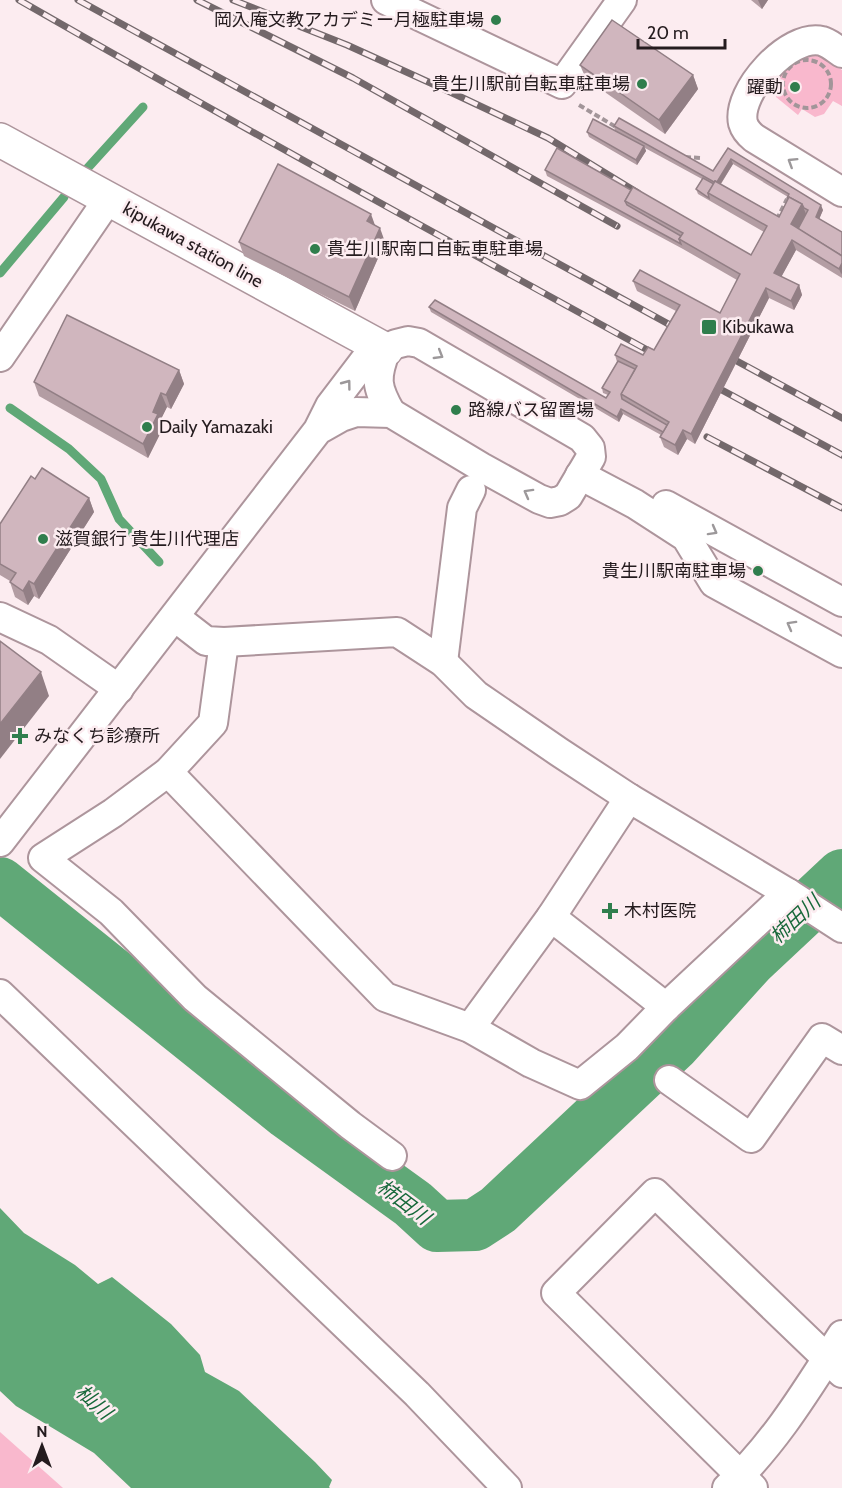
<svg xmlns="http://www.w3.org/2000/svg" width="842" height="1488" font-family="Cabin,'Noto Sans JP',sans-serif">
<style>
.green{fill:#f9b8cd}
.water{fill:#60a877}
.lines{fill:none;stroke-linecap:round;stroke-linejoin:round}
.stream{stroke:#60a877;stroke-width:9}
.river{stroke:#60a877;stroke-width:52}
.minor-casing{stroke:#ad959c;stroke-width:32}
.major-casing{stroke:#ad959c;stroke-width:36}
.path{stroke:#a29599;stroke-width:4;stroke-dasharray:6 3;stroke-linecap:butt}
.minor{stroke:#fff;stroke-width:28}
.major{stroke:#fff;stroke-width:33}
.rail-casing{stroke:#73686b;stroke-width:7}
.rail{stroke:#fcecf0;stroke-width:4.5;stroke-dasharray:14;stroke-linecap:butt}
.wall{fill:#b39da3;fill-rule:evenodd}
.shaded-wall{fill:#927f85}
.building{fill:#d0b6be;stroke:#927f85;stroke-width:1.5}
.oneway{stroke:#9c989a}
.poi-dot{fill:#307e4d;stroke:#fcecf0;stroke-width:2}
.labels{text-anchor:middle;stroke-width:5;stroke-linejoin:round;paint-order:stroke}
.poi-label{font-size:18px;fill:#241b1e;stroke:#fcecf0;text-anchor:start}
.street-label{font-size:18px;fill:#241b1e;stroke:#fcecf0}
.water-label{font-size:20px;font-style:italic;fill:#17683a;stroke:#fcecf0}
</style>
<rect width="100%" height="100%" fill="#fcecf0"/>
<g class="green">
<path d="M 815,54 L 826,59 L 842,70 L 842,106 L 833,101 L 824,114 L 815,117 L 802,109 L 798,115 L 776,97 L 774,86 C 788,64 789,61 815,54 Z"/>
<path d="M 0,1432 L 63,1488 L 0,1488 Z"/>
</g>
<path class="water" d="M 0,1208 L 24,1233 L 75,1265 L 98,1284 L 112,1277 L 171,1324 L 200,1355 L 205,1372 L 239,1391 L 315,1462 L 332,1480 L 329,1487 L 330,1488 L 131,1488 L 94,1453 L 16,1406 L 0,1391 Z"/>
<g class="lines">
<g class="stream">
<path d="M 84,172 L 143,107"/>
<path d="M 0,273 L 64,197"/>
<path d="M 10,408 L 69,449 L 101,479 L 119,519 L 159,562"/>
</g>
<path class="river" d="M 0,883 L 287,1113 L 413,1204 L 437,1226 L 475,1225 L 498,1210 L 674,1045 L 750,961 L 842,875"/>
<g class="minor-casing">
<g id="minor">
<path d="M 386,0 L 562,84 L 622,0"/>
<path d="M 842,53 C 836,49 829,43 822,41 C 789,33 736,92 743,123 C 745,130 749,134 754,138 L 842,192"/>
<path d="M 386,350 C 375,378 376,387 391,413"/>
<path d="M 0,357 L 109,198"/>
<path d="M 580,475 L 635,504 L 686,537 L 714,583 L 842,653"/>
<path d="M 666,505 L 842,602"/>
<path d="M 0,617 L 49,640 L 119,689"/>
<path d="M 175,617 L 206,641 L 224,642 L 397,632 L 443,662 L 476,695 L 559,752 L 629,798 L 788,893 L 842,928"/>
<path d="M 224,642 L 213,723 L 168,772 L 113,813 L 43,858 L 111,912 L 195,998 L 350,1125 L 392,1156"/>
<path d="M 443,662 L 462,508 L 471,490"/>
<path d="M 168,772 L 385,997 L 470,1028 L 531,1063 L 580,1085 L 627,1047 L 666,1007 L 788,893"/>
<path d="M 0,842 L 318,430 L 330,406 L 365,360 L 396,344 L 408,341 L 419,343 L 582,438 L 590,448 L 591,457 L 568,496 L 560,501 L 550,503 L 539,499 L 481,467 L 391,413 L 356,412 L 341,417 L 318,430"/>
<path d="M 551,917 L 666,1007"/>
<path d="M 0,994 L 417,1394 L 507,1488"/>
<path d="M 470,1028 L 551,917 L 629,798"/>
<path d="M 669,1080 L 751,1138 L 822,1038 L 842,1050"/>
<path d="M 727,1488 C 774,1445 808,1388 842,1335"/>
<path d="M 753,1488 L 556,1293 L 655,1193 L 842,1373"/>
</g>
</g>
<g class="major-casing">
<path id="major" d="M 0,140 L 386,350"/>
</g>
<g class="path">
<circle cx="807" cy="84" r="24"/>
<path d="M 579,105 L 616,127"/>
<path d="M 685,157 L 700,158"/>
<path d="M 780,219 L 778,217 L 787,199"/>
</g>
<use href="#minor" class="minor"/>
<use href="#major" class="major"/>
<g class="rail-casing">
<g id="rail">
<path d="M 19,0 C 232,122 447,240 662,358"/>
<path d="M 78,0 L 683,332"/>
<path d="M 197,0 L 353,78 L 617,226"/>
<path d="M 233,0 L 347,45 L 446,90 L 548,138 L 638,193"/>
<path d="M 722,353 L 842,418"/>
<path d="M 707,382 L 842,455"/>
<path d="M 707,437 L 842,508"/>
</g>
</g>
<use href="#rail" class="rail"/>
</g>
<g class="wall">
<path d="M 751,0 L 768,0 L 762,9 Z"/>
<path d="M 580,65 L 693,75 L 698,89 L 665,134 L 586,79 Z"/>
<path d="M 614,126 L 713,171 L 728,148 L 823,210 L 819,219 L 842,232 L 842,278 L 796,250 L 781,277 L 799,285 L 802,295 L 794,310 L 769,298 L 695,444 L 687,439 L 678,455 L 664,447 L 660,437 L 661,435 L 623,414 L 619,422 L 431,312 L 429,307 L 606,398 L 608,395 L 603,393 L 602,388 L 617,362 L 615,355 L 643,355 L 654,350 L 676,311 L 637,291 L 633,281 L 720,313 L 737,280 L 683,249 L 547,176 L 545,170 L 631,190 L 751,255 L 764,232 L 698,194 L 696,189 L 702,179 L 645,148 L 646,151 L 637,165 L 589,137 L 587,132 L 615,131 ZM 733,164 L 788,197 L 788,200 L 779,217 L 721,184 Z"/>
<path d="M 374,224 L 385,242 L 355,311 L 244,256 L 239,242 Z"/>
<path d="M 179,370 L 184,384 L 171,409 L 167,407 L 160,421 L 163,428 L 148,458 L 39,396 L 34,382 Z"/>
<path d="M 35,479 L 89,498 L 94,512 L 39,599 L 34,596 L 28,605 L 15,597 L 10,582 L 10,581 L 0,575 L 0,524 Z"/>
</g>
<g class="shaded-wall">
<path d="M 758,0 L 768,0 L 762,9 Z"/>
<path d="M 693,75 L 698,89 L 665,134 L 659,120 Z"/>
<path d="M 644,146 L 646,151 L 637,165 L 636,160 Z"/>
<path d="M 731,159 L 733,164 L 718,188 L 716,183 Z"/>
<path d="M 802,204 L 806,214 L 795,234 L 791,224 Z"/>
<path d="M 821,205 L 823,210 L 818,222 L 816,217 Z"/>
<path d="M 371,214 L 376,228 L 367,221 Z"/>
<path d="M 380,228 L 385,242 L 355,311 L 349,297 Z"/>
<path d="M 792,240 L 796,250 L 778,283 L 774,273 Z"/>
<path d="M 842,263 L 842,274 L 841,273 L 842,276 L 839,269 Z"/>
<path d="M 799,285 L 802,295 L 794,310 L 791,301 Z"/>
<path d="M 766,288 L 769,298 L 695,444 L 691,434 Z"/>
<path d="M 179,370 L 184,384 L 171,409 L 166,395 Z"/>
<path d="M 161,393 L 167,407 L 160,421 L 163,428 L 148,458 L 143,444 L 153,412 Z"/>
<path d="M 621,409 L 623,414 L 619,422 L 617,417 Z"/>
<path d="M 683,430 L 687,439 L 678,455 L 675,445 Z"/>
<path d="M 89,498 L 94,512 L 39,599 L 34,584 Z"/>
<path d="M 29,581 L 34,596 L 28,605 L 23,591 Z"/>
<path d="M 41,672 L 49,696 L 0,759 L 0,724 Z"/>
</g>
<g class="building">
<path d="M 612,20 L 693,75 L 659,120 L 580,65 Z"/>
<path d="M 619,118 L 713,171 L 728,148 L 821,205 L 816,217 L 842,232 L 842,256 L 798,229 L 808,210 L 804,208 L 802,204 L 789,197 L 788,199 L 787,198 L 789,194 L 731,159 L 717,182 L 715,181 L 714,182 L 614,126 Z"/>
<path d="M 593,119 L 644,146 L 636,160 L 587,132 Z"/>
<path d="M 557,148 L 631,190 L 625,201 L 627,205 L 681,236 L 679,239 L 681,244 L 545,170 Z"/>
<path d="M 278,164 L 371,214 L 367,221 L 380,228 L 349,297 L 239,242 Z"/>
<path d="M 703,178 L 714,184 L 708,193 L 709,198 L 696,189 Z"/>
<path d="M 715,181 L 779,217 L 789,197 L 802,204 L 791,224 L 842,256 L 842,263 L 839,269 L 792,240 L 774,273 L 799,285 L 791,301 L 766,288 L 691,434 L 683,430 L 675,445 L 660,437 L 669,422 L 621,394 L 637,366 L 615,355 L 621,344 L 643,355 L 648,347 L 654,350 L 680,305 L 633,281 L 640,270 L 720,313 L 740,274 L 679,239 L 683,233 L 625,201 L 633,187 L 751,255 L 767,226 L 708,193 Z"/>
<path d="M 435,300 L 606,398 L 610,392 L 602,388 L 618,361 L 635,369 L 621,394 L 622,399 L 667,425 L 663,432 L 621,409 L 617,417 L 429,307 Z"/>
<path d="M 67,315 L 179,370 L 166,395 L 161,393 L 153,412 L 158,414 L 143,444 L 34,382 Z"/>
<path d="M 42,468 L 89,498 L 34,584 L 29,581 L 23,591 L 10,582 L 16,573 L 0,564 L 0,524 L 31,476 L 35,479 Z"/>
<path d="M 0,641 L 41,672 L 0,724 Z"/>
</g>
<defs><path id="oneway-chevron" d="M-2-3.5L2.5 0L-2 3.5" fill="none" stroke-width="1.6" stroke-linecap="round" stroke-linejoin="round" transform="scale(1.5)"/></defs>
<g class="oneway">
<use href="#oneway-chevron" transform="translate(792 162) rotate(-148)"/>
<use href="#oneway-chevron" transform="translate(439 355) rotate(31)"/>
<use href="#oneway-chevron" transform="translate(347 384) rotate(-53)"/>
<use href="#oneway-chevron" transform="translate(528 493) rotate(-151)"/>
<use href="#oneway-chevron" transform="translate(713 531) rotate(29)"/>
<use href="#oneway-chevron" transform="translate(791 625) rotate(-151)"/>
</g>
<g class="poi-dot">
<circle cx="496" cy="20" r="6"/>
<circle cx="642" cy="84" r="6"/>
<circle cx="795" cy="87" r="6"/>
<circle cx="315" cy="249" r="6"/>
<rect x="701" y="319" width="16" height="16" rx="3"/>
<circle cx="456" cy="410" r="6"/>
<circle cx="147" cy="427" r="6"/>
<circle cx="43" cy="539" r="6"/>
<circle cx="758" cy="571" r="6"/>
<path d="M17 727h6v6h6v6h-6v6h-6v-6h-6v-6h6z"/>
<path d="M607 902h6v6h6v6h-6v6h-6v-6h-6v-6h6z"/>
</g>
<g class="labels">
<g class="poi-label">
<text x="484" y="26" text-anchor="end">岡入庵文教アカデミー月極駐車場</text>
<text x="630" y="90" text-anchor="end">貴生川駅前自転車駐車場</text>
<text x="783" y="93" text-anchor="end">躍動</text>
<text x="327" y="255">貴生川駅南口自転車駐車場</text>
<text x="722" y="333">Kibukawa</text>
<text x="468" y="416">路線バス留置場</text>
<text x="159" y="433">Daily Yamazaki</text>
<text x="55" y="545">滋賀銀行 貴生川代理店</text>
<text x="746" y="577" text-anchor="end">貴生川駅南駐車場</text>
<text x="34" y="742">みなくち診療所</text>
<text x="624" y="917">木村医院</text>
</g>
<g class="street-label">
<text transform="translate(193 245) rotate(29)" y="6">kipukawa station line</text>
</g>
<g class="water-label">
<text transform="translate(795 919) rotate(-43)" y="7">柿田川</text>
<text transform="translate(404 1202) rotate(37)" y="7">柿田川</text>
<text transform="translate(94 1402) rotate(42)" y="7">杣川</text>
</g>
</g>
<g transform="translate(42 1446)" stroke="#fcecf0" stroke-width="4.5" paint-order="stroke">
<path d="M0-4.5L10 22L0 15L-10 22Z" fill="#241b1e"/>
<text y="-9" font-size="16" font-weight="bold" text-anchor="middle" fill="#241b1e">N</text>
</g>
<path d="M638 39v9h87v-9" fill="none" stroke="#241b1e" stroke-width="3"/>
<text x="647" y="39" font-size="18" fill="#241b1e" stroke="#fcecf0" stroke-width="4.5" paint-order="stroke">20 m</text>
</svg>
